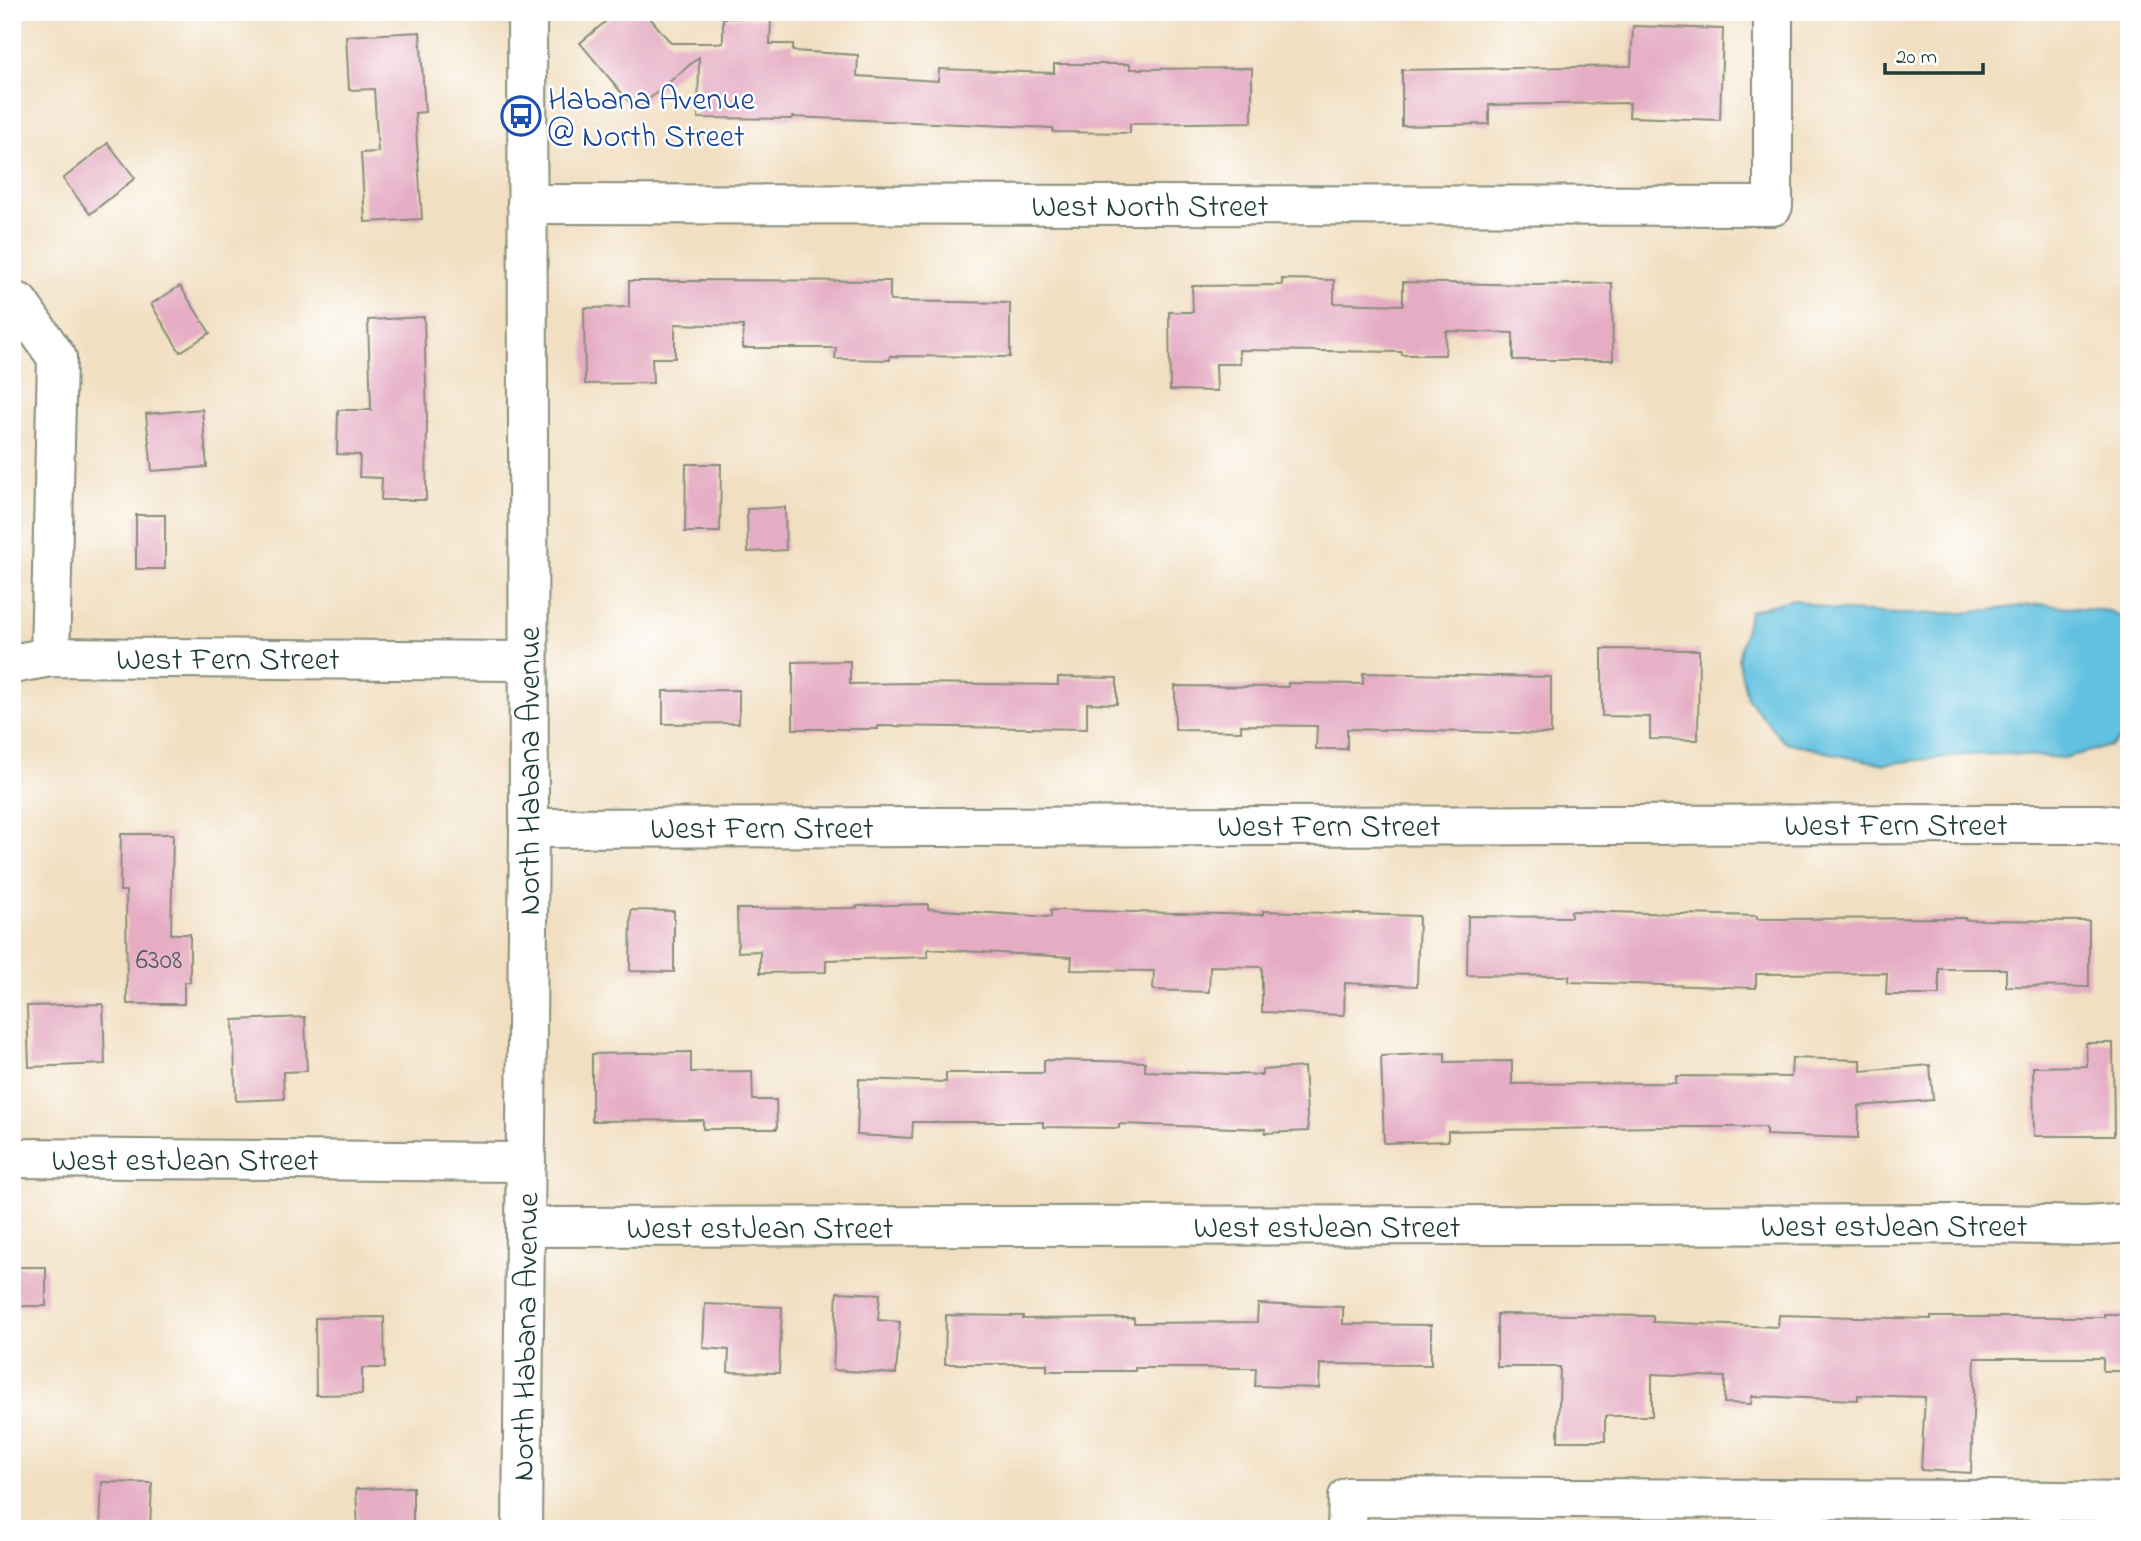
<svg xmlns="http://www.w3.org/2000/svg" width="2141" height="1541" font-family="'Indie Flower',sans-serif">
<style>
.water{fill:#62c1e0;stroke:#407f8a;stroke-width:2}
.building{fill:#e5acc3}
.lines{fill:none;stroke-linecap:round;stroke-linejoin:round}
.minor-casing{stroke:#888e7a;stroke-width:42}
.tertiary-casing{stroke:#888e7a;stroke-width:42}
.minor{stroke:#fff;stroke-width:38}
.tertiary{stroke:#fff;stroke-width:38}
.labels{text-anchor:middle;stroke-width:5;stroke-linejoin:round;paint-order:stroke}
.number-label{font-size:28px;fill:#505958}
.transit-label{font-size:32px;fill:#164399;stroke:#fff;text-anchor:start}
.street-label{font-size:32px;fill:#1f3d34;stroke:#fff}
</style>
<rect width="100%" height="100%" fill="#fff"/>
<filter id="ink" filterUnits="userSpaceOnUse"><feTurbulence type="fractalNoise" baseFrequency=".0143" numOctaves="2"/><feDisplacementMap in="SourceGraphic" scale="14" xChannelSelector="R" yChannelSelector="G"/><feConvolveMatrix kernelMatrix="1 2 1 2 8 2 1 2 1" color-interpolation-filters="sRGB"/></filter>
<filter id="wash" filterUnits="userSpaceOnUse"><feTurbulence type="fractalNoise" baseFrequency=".00686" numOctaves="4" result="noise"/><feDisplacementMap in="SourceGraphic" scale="28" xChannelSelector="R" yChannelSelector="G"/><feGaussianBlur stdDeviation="1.57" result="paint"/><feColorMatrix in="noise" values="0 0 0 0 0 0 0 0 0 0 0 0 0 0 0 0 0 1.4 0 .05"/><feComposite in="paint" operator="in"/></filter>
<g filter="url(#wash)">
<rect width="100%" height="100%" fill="#f1dfc1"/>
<path class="water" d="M 1793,599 L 1832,610 L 1899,614 L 1963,613 L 2041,604 L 2109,611 L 2129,622 L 2129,731 L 2111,746 L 2063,758 L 2008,754 L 1964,755 L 1885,764 L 1842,756 L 1783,741 L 1747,698 L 1738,659 L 1750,611 Z"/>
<g id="blocks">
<g class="building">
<path d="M 617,12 L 645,12 L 671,43 L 723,43 L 723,18 L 771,18 L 770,44 L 793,44 L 793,51 L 858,55 L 857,76 L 938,81 L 939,69 L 1054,73 L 1054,64 L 1130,64 L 1130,69 L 1252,68 L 1252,122 L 1130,124 L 1130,133 L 1053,132 L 1053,128 L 792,117 L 792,119 L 698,118 L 699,57 L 636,110 L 580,43 Z"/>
<path d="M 1633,26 L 1723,29 L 1720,120 L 1629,117 L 1630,103 L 1489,105 L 1489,124 L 1402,126 L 1402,70 L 1631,66 Z"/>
<path d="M 420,32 L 425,112 L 415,113 L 422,219 L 365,222 L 361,153 L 378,152 L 374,89 L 349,90 L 346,36 Z"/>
<path d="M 108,143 L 135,178 L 90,214 L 63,179 Z"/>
<path d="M 1282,279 L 1334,280 L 1334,303 L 1403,305 L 1403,282 L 1537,285 L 1612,283 L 1613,360 L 1513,360 L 1513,333 L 1446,331 L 1445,355 L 1402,355 L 1402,352 L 1239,350 L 1240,364 L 1216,364 L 1217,391 L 1170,390 L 1169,312 L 1193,312 L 1192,286 L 1282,285 Z"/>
<path d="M 700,280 L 890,281 L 890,301 L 1010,303 L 1010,357 L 890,356 L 890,360 L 835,359 L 836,348 L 743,348 L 743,326 L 675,324 L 675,358 L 652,358 L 653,383 L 585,384 L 584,308 L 629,307 L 629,281 L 700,281 Z"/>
<path d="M 180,286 L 210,333 L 180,352 L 151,304 Z"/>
<path d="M 424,317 L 427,418 L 426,500 L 381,500 L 382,478 L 359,477 L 360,455 L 337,454 L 338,410 L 371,410 L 368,320 Z"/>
<path d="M 202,409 L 207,467 L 152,471 L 146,414 Z"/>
<path d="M 686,464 L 721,464 L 720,532 L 685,532 Z"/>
<path d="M 785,507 L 786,550 L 748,552 L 747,509 Z"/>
<rect x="136" y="515" width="29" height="54"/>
<path d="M 1602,649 L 1699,650 L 1698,740 L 1650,739 L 1650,717 L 1602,716 Z"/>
<path d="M 850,661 L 850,684 L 910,683 L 1058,685 L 1058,677 L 1117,678 L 1117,704 L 1087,703 L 1087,729 L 878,726 L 878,729 L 793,729 L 793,662 Z"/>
<path d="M 1363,673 L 1551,677 L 1551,734 L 1347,729 L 1347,749 L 1316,749 L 1317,726 L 1241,725 L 1241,731 L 1175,730 L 1175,686 L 1288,687 L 1288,683 L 1363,684 Z"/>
<path d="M 739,690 L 739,723 L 663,724 L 663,691 Z"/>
<path d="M 121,834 L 173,834 L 171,934 L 190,934 L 190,982 L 184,982 L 184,1004 L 127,1004 L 126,891 L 120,891 Z"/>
<path d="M 928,904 L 928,909 L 1051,917 L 1051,910 L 1263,915 L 1263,911 L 1419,916 L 1417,986 L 1345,983 L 1344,1015 L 1262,1012 L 1262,967 L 1210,966 L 1209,992 L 1153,990 L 1154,971 L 1071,970 L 1072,957 L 928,949 L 928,957 L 826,960 L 826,972 L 760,973 L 760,951 L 738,952 L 737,909 L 857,908 L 857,906 Z"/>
<path d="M 631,910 L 674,911 L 674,972 L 630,971 Z"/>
<path d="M 1571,911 L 1757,916 L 1757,919 L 1965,918 L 1965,920 L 2089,921 L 2089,987 L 2006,986 L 2006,969 L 1939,969 L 1939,995 L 1886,995 L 1887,973 L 1756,974 L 1756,988 L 1569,982 L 1569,976 L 1467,975 L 1468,916 L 1571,917 Z"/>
<path d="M 103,1004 L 105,1064 L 29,1067 L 27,1006 Z"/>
<path d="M 305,1017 L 307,1071 L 283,1072 L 284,1099 L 236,1101 L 233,1020 Z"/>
<path d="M 2086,1043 L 2113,1043 L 2114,1136 L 2034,1136 L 2033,1067 L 2087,1066 Z"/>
<path d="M 691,1052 L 691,1072 L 752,1071 L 753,1100 L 776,1100 L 777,1129 L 703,1129 L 703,1120 L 592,1121 L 592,1054 Z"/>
<path d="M 1445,1053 L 1445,1062 L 1512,1061 L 1512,1084 L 1676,1083 L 1676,1076 L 1791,1077 L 1792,1058 L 1861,1060 L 1861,1071 L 1930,1065 L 1933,1100 L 1859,1106 L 1858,1138 L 1766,1135 L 1766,1127 L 1657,1127 L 1448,1131 L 1448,1141 L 1384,1143 L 1381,1056 Z"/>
<path d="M 1044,1060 L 1145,1062 L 1145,1071 L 1262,1075 L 1262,1070 L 1304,1067 L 1308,1131 L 1265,1133 L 1265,1129 L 1119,1124 L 1119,1128 L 1043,1127 L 1043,1122 L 913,1122 L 912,1138 L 857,1135 L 859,1079 L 946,1082 L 946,1073 L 1044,1073 Z"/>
<rect x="12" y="1267" width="34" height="39"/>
<path d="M 837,1292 L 880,1294 L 878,1320 L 900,1322 L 896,1374 L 833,1370 Z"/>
<path d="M 705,1304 L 782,1307 L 779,1373 L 728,1372 L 729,1350 L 703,1348 Z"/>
<path d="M 1258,1304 L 1343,1307 L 1343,1324 L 1431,1325 L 1431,1365 L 1320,1364 L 1319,1388 L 1255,1386 L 1256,1368 L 1135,1368 L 1135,1371 L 1047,1371 L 1047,1364 L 945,1364 L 946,1315 L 1023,1316 L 1023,1319 L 1134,1318 L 1134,1323 L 1257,1322 Z"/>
<path d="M 1497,1314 L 1653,1316 L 1653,1322 L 1778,1327 L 1779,1315 L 1931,1319 L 1931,1317 L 2104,1317 L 2104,1314 L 2129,1314 L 2129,1371 L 2103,1371 L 2103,1358 L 1975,1358 L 1971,1473 L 1921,1470 L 1925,1397 L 1858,1395 L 1858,1400 L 1752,1396 L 1751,1404 L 1724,1403 L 1725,1377 L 1652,1374 L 1652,1416 L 1605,1416 L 1605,1441 L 1558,1441 L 1560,1367 L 1497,1367 Z"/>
<path d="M 384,1317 L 385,1368 L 362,1368 L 362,1394 L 316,1395 L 315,1318 Z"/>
<path d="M 102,1482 L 152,1483 L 150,1529 L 100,1529 Z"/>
<path d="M 413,1487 L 413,1529 L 358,1529 L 356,1489 Z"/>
</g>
</g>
</g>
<g filter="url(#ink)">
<use href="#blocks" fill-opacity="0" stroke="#888e7a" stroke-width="2"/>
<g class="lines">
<g class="minor-casing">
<g id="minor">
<path d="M 527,204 L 1773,206 L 1773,12"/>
<path d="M 12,303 L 19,303 L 57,358 L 50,657"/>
<path d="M 12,664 L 50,657 L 528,661"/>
<path d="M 529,828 L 1998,824 L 2099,824 L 2129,827"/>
<path d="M 12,1158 L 526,1162"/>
<path d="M 525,1227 L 1996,1224 L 2087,1226 L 2129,1223"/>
<path d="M 1347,1529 L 1348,1497 L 1993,1500 L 2129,1502"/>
</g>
</g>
<g class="tertiary-casing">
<path id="tertiary" d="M 522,1529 L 529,828 L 527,12"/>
</g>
<use href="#minor" class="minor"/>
<use href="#tertiary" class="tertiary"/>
</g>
</g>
<defs>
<g id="bus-ring" transform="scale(2.0125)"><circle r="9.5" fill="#fff" stroke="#1a4fb4" stroke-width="1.5"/><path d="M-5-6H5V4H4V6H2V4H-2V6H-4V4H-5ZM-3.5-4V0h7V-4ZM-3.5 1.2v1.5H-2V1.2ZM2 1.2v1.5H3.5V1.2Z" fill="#1a4fb4"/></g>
</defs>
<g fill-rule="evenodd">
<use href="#bus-ring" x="521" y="116"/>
</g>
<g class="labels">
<g class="number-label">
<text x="159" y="968">6308</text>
</g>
<g class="transit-label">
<text x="548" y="109">Habana Avenue<tspan x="548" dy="37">@ North Street</tspan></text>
</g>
<g class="street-label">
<text x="1150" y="216">West North Street</text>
<text x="228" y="669">West Fern Street</text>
<text transform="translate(528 771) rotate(-90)" y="11">North Habana Avenue</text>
<text x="1896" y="835">West Fern Street</text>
<text x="1329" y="836">West Fern Street</text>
<text x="762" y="838">West Fern Street</text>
<text x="185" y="1170">West estJean Street</text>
<text x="1894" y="1236">West estJean Street</text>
<text x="1327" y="1237">West estJean Street</text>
<text x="760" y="1238">West estJean Street</text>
<text transform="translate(524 1337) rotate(-89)" y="11">North Habana Avenue</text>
</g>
</g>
<rect width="2141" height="1541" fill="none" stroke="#fff" stroke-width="42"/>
<path d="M1885 63v10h98v-10" fill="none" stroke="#1f3d34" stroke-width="3.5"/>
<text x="1896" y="63" font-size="21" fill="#1f3d34" stroke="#ffffff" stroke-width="5" paint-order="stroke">20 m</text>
</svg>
